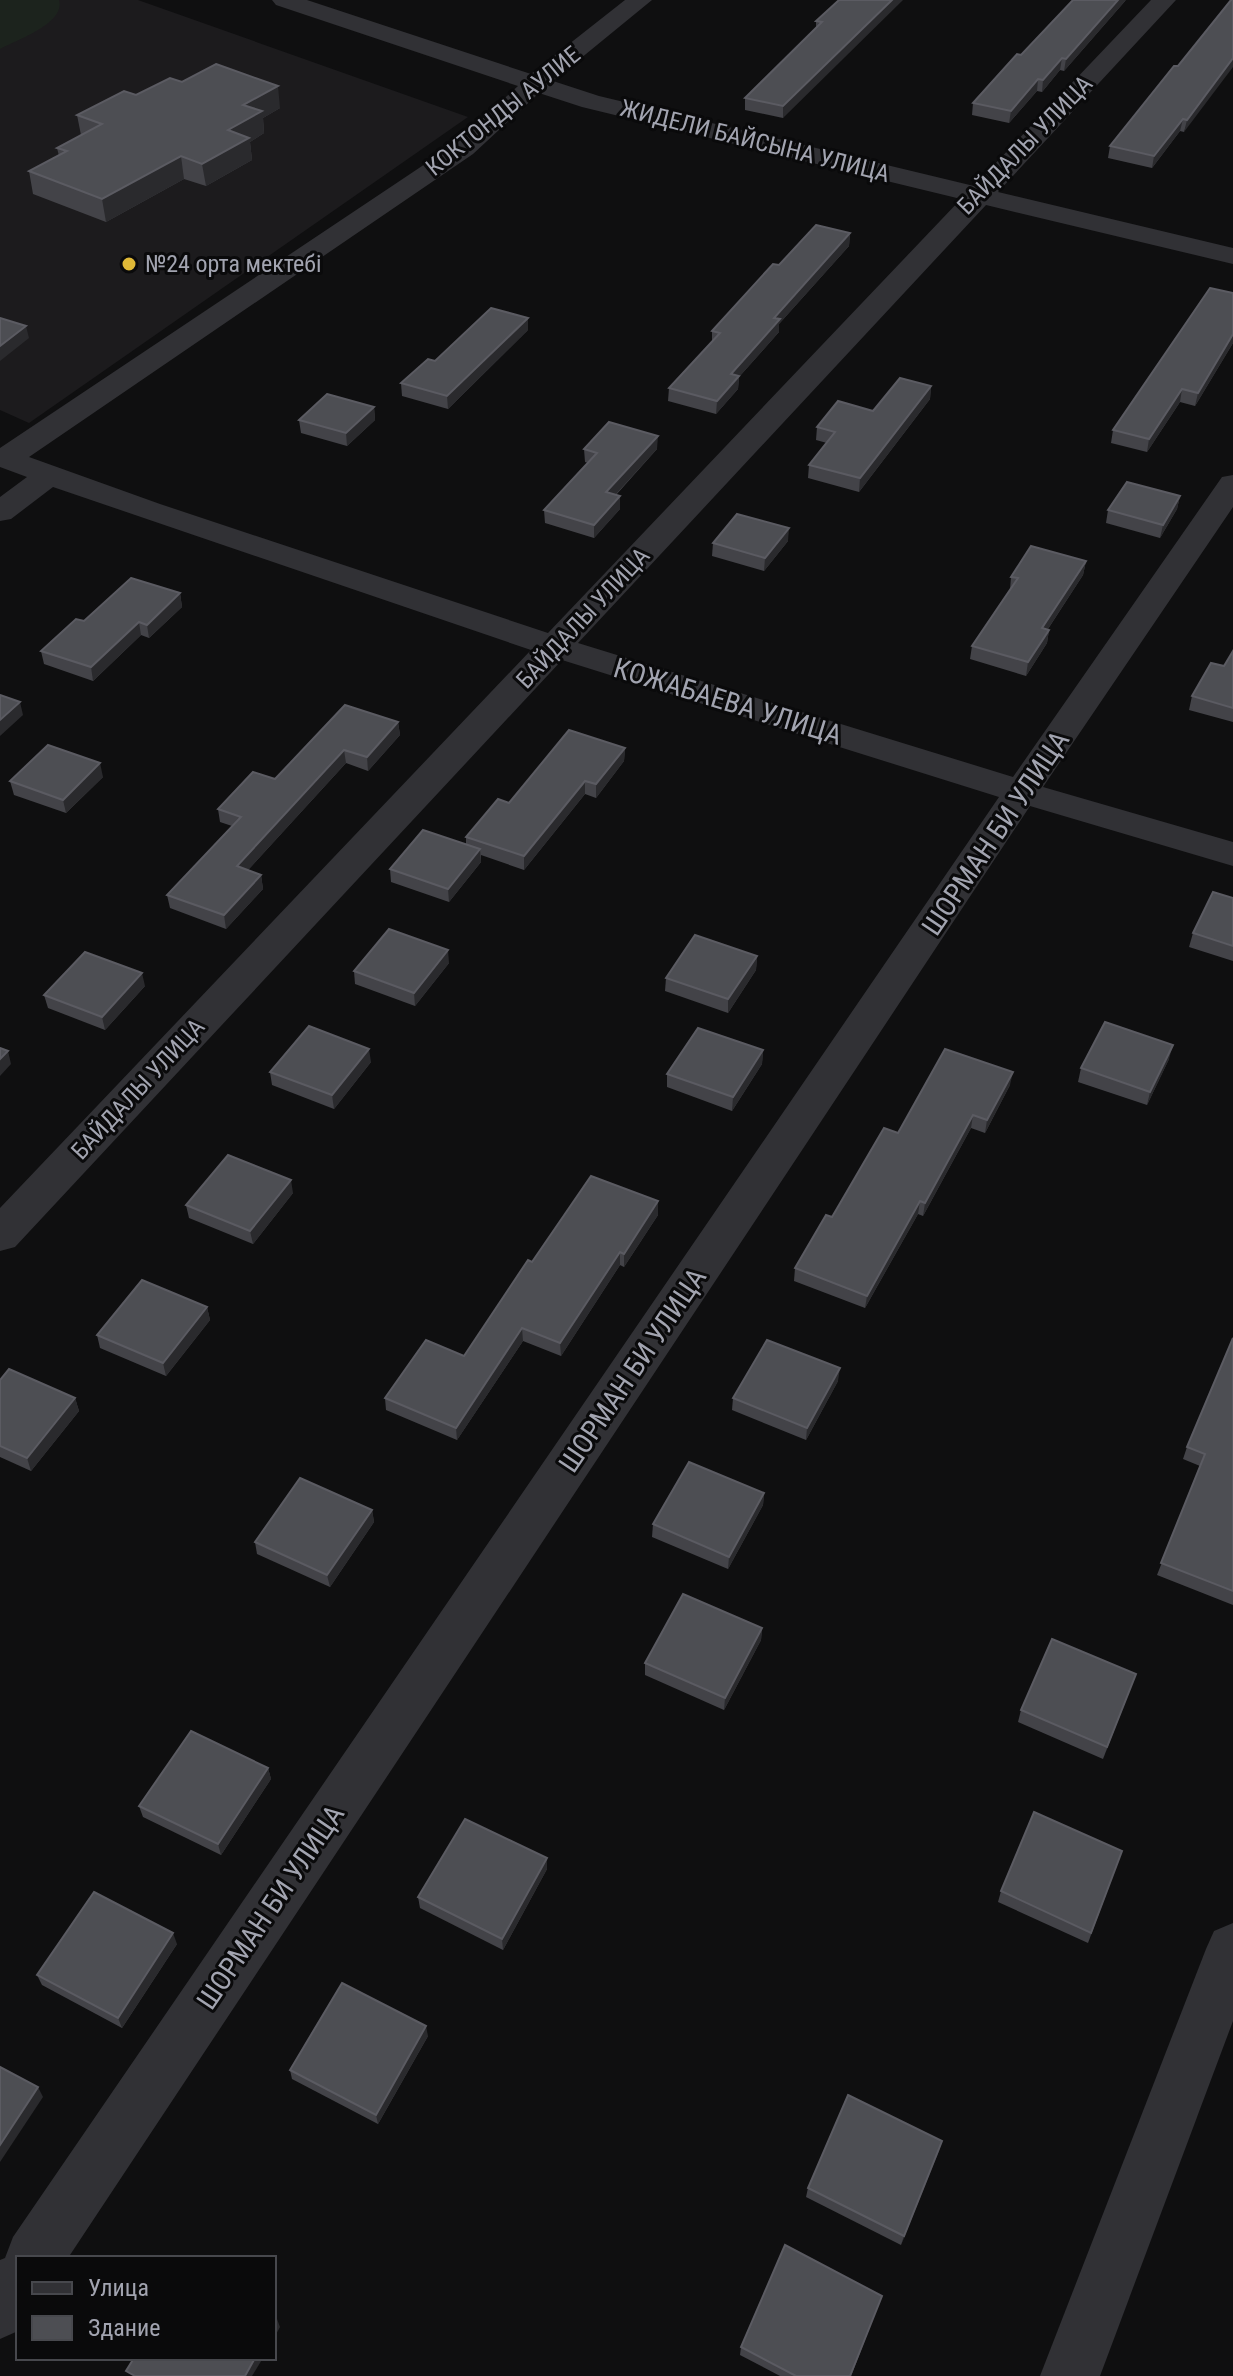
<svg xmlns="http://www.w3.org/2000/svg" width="1233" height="2376" font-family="'Roboto Condensed',sans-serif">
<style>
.built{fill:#1c1b1d}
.green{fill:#1c231d}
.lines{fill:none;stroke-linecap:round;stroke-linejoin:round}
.street{fill:#313135;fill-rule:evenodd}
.wall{fill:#434348}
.shaded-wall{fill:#2a2a2d}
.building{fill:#4d4e53;stroke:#5b5b62;stroke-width:2}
.poi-dot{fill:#e0b937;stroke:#0a0a0b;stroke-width:3}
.labels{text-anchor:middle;stroke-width:6;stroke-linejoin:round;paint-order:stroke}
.far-street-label{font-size:24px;fill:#a2a4b0;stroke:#0a0a0b}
.far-poi-label{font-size:24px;fill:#a2a4b0;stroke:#0a0a0b;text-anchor:start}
.street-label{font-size:28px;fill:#a2a4b0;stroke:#0a0a0b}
</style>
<rect width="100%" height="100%" fill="#0f0f10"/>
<path class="built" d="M 0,0 L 138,0 L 468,117 L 29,423 L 0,410 Z"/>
<path class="green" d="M 0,0 L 59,0 C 66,23 17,40 0,49 Z"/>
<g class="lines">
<g class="street">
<path d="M 272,0 L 307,0 L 531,74 L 625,0 L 652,0 L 553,81 L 599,96 L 974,186 L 1151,0 L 1176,0 L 998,192 L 1233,248 L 1233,264 L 986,205 L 578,643 L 1013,777 L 1222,477 L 1233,475 L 1233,507 L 1043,787 L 1233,842 L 1233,866 L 1030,806 L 68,2258 L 18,2258 L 18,2331 L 0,2339 L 0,2260 L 5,2258 L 13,2237 L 999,797 L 562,660 L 15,1247 L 0,1251 L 0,1208 L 531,650 L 53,487 L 11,519 L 0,521 L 0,497 L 27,477 L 0,467 L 0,448 L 455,144 L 518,86 L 276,5 ZM 539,93 L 582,107 L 961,199 L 548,633 L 160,504 L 29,457 L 473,154 Z"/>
<path d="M 1233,1923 L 1233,2021 L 1100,2376 L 1040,2376 L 1206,1949 L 1214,1931 Z"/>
</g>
</g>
<g class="wall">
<path d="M 839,0 L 783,118 L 745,110 L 745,98 L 816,28 L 816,21 Z"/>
<path d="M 1126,0 L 1064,71 L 1060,70 L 1042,92 L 1037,91 L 1009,123 L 972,115 L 973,103 L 1021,55 Z"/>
<path d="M 1231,0 L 1184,132 L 1180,131 L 1152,168 L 1108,158 L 1110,146 L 1178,66 Z"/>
<path d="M 182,82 L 280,108 L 263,118 L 264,133 L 250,142 L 252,160 L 206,186 L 184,179 L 106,222 L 33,194 L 29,171 L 59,156 L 57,148 L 81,135 L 77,115 L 136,95 Z"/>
<path d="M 850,233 L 849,246 L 779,324 L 779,332 L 739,377 L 738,389 L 716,414 L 668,401 L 669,388 L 712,341 L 712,331 L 779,265 Z"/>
<path d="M 1233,293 L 1233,343 L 1195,406 L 1180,402 L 1147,452 L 1111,443 L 1113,430 Z"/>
<path d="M 528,330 L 448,409 L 402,396 L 401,383 L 435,361 Z"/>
<path d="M 931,386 L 930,399 L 859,492 L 808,478 L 809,465 L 827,443 L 816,440 L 817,427 L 873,411 Z"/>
<path d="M 374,407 L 375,420 L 347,446 L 301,433 L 299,420 Z"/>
<path d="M 584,449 L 657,449 L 616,495 L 620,509 L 594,538 L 545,523 L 544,510 L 588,463 L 585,462 Z"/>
<path d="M 1180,496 L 1177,509 L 1160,538 L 1106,523 L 1108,510 Z"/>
<path d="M 788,541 L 764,571 L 712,556 L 713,543 Z"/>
<path d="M 1086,561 L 1083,575 L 1048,629 L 1049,630 L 1047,643 L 1026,676 L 970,659 L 972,646 L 1010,590 L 1011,577 Z"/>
<path d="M 180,593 L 182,607 L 149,638 L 141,635 L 93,681 L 44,664 L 41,651 L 84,621 Z"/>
<path d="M 1233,651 L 1233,722 L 1189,710 L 1192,696 L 1224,666 Z"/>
<path d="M 398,722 L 400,735 L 368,771 L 346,763 L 248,870 L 261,875 L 263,889 L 226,929 L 170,908 L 167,895 L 232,826 L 220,822 L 218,809 L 275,779 Z"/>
<path d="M 625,748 L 624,761 L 596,798 L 585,794 L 524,870 L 481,855 L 481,862 L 449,902 L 391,882 L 390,869 L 466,844 L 466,837 L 509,803 Z"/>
<path d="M 103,777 L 66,813 L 14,795 L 10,781 Z"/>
<path d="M 1233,898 L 1233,961 L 1189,947 L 1193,933 Z"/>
<path d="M 757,956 L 756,970 L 728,1013 L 665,991 L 666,978 Z"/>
<path d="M 449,963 L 415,1006 L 355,984 L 354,971 Z"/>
<path d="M 145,986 L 105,1030 L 48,1008 L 44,995 Z"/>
<path d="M 763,1050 L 762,1064 L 732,1111 L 667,1087 L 667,1074 Z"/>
<path d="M 1169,1059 L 1147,1105 L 1078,1082 L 1081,1068 Z"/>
<path d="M 371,1062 L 334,1109 L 272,1085 L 270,1072 Z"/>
<path d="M 1010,1085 L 985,1133 L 971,1128 L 923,1216 L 918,1214 L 865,1308 L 794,1281 L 795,1268 L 832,1217 L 898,1133 Z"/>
<path d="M 293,1193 L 253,1244 L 189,1218 L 186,1205 Z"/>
<path d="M 658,1201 L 658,1215 L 624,1267 L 620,1265 L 561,1356 L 523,1341 L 457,1440 L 386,1410 L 385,1398 L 464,1356 Z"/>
<path d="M 207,1307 L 210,1320 L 166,1376 L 100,1348 L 97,1335 Z"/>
<path d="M 1233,1338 L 1233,1605 L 1157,1575 L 1200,1466 L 1183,1459 L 1187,1447 Z"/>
<path d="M 0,1380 L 75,1398 L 79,1411 L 31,1471 L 0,1457 Z"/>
<path d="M 838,1381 L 806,1440 L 732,1410 L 733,1398 Z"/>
<path d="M 764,1493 L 763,1505 L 728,1569 L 652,1537 L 653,1524 Z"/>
<path d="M 372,1510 L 374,1522 L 330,1587 L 257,1554 L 255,1542 Z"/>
<path d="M 762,1628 L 761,1640 L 724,1710 L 645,1675 L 645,1663 Z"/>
<path d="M 1136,1674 L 1103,1759 L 1018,1722 L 1021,1710 Z"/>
<path d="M 268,1768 L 271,1779 L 221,1855 L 143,1817 L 139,1806 Z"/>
<path d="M 1122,1851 L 1088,1943 L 998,1902 L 1001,1891 Z"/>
<path d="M 547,1858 L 547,1869 L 503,1950 L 420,1908 L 418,1897 Z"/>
<path d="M 177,1944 L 122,2028 L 42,1985 L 37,1975 Z"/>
<path d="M 428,2036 L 378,2124 L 292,2079 L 290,2070 Z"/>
<path d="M 942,2141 L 901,2245 L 806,2197 L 808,2188 Z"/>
<path d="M 882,2296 L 851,2376 L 780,2376 L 740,2355 L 741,2347 Z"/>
</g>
<g class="shaded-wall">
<path d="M 892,0 L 903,0 L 783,118 L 783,106 Z"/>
<path d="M 1118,0 L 1126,0 L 1064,71 L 1066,59 Z"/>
<path d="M 1062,58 L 1060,70 L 1042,92 L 1043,80 Z"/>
<path d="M 1233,58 L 1233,67 L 1184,132 L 1187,120 Z"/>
<path d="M 1038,79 L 1037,91 L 1009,123 L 1011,111 Z"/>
<path d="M 278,86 L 280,108 L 263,118 L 264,133 L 250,142 L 252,160 L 206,186 L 202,164 L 228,130 L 243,105 Z"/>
<path d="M 1183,119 L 1180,131 L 1152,168 L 1154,156 Z"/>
<path d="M 181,156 L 184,179 L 106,222 L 102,199 Z"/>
<path d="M 850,233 L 849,246 L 779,324 L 779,332 L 739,377 L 738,389 L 716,414 L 717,401 L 731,374 L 774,318 Z"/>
<path d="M 528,318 L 528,330 L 448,409 L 447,396 Z"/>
<path d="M 26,326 L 29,338 L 0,361 L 0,346 Z"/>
<path d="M 1233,334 L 1233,343 L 1195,406 L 1198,393 Z"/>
<path d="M 931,386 L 930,399 L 859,492 L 860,478 Z"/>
<path d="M 1182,389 L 1180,402 L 1147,452 L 1149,439 Z"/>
<path d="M 374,407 L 375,420 L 347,446 L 346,433 Z"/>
<path d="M 658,436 L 657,449 L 606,505 L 606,492 Z"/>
<path d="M 620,496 L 620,509 L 594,538 L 594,525 Z"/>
<path d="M 1180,496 L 1177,509 L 1160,538 L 1163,525 Z"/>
<path d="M 789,528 L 788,541 L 764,571 L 765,558 Z"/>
<path d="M 1086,561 L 1083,575 L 1040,641 L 1042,628 Z"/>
<path d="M 180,593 L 182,607 L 149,638 L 147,625 Z"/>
<path d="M 139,622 L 141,635 L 93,681 L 91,667 Z"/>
<path d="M 1049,630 L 1047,643 L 1026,676 L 1028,662 Z"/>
<path d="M 20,702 L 23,715 L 0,736 L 0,720 Z"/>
<path d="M 398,722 L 400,735 L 368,771 L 367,757 Z"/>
<path d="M 625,748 L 624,761 L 596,798 L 596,784 Z"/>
<path d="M 344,750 L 346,763 L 239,880 L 237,866 Z"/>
<path d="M 100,763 L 103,777 L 66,813 L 63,800 Z"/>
<path d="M 585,781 L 585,794 L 524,870 L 524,856 Z"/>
<path d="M 480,849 L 481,862 L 449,902 L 448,889 Z"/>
<path d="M 261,875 L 263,889 L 226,929 L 224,915 Z"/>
<path d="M 448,950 L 449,963 L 415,1006 L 414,993 Z"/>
<path d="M 757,956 L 756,970 L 728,1013 L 728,999 Z"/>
<path d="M 142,973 L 145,986 L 105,1030 L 102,1017 Z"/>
<path d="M 1173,1045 L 1169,1059 L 1147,1105 L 1150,1092 Z"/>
<path d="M 369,1049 L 371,1062 L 334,1109 L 332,1095 Z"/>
<path d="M 763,1050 L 762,1064 L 732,1111 L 733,1097 Z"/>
<path d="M 8,1051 L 11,1064 L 0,1076 L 0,1059 Z"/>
<path d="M 1013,1072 L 1010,1085 L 985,1133 L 987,1120 Z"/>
<path d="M 973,1115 L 971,1128 L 923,1216 L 925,1203 Z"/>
<path d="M 291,1180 L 293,1193 L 253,1244 L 250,1231 Z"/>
<path d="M 658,1201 L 658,1215 L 624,1267 L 624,1254 Z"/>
<path d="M 920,1201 L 918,1214 L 865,1308 L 867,1296 Z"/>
<path d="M 620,1252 L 620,1265 L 561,1356 L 560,1343 Z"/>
<path d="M 207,1307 L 210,1320 L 166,1376 L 163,1363 Z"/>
<path d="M 522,1328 L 523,1341 L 457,1440 L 456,1428 Z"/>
<path d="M 840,1368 L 838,1381 L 806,1440 L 807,1428 Z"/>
<path d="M 75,1398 L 79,1411 L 31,1471 L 27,1458 Z"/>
<path d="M 764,1493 L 763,1505 L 728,1569 L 729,1557 Z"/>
<path d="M 372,1510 L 374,1522 L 330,1587 L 327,1575 Z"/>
<path d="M 762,1628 L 761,1640 L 724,1710 L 725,1698 Z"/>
<path d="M 268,1768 L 271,1779 L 221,1855 L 218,1844 Z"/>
<path d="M 547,1858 L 547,1869 L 503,1950 L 502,1939 Z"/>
<path d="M 173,1933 L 177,1944 L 122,2028 L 118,2018 Z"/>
<path d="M 426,2026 L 428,2036 L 378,2124 L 376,2115 Z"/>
<path d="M 38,2087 L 43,2097 L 0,2162 L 0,2145 Z"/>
<path d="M 942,2141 L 939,2151 L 901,2245 L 904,2236 Z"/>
<path d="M 882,2296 L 851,2376 L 850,2376 Z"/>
<path d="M 277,2319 L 280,2327 L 274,2338 L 274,2324 Z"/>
<path d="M 255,2358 L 263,2358 L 252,2376 L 245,2376 Z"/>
</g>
<g class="building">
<path d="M 839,0 L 892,0 L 783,106 L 745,98 L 822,22 L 816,21 Z"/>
<path d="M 1073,0 L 1118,0 L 1066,59 L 1062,58 L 1043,80 L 1038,79 L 1011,111 L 973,103 L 1017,54 L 1021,55 Z"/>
<path d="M 1231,0 L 1233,0 L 1233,58 L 1187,120 L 1183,119 L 1154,156 L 1110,146 L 1174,66 L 1178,66 Z"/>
<path d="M 216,64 L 278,86 L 243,105 L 262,111 L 228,130 L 249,138 L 202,164 L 181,156 L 102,199 L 29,171 L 67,151 L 57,148 L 102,124 L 77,115 L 124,91 L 136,95 L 170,78 L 182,82 Z"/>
<path d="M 816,225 L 850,233 L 774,318 L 780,319 L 731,374 L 739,376 L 717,401 L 669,388 L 720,333 L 712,331 L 773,264 L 779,265 Z"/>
<path d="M 1210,288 L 1233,293 L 1233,334 L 1198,393 L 1182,389 L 1149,439 L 1113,430 Z"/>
<path d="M 491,308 L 528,318 L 447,396 L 401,383 L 428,359 L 435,361 Z"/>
<path d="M 0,318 L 26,326 L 0,346 Z"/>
<path d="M 900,378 L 931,386 L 860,478 L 809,465 L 835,432 L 817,427 L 838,401 L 873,411 Z"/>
<path d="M 327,394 L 374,407 L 346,433 L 299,420 Z"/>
<path d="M 609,422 L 658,436 L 606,492 L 620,496 L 594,525 L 544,510 L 597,453 L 584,449 Z"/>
<path d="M 1127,482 L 1180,496 L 1163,525 L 1108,510 Z"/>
<path d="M 737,514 L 789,528 L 765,558 L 713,543 Z"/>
<path d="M 1031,546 L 1086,561 L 1042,628 L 1049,630 L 1028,662 L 972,646 L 1018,578 L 1011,577 Z"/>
<path d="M 131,578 L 180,593 L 147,625 L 139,622 L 91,667 L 41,651 L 76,619 L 84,621 Z"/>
<path d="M 1233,651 L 1233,708 L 1192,696 L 1211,663 L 1224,666 Z"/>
<path d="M 0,695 L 20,702 L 0,720 Z"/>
<path d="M 345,705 L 398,722 L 367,757 L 344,750 L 237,866 L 261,875 L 224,915 L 167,895 L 241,817 L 218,809 L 253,772 L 275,779 Z"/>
<path d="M 569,730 L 625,748 L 596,784 L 585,781 L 524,856 L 466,837 L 498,799 L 509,803 Z"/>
<path d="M 48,745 L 100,763 L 63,800 L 10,781 Z"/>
<path d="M 423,830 L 480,849 L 448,889 L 390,869 Z"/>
<path d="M 1213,892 L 1233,898 L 1233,946 L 1193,933 Z"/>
<path d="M 389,929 L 448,950 L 414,993 L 354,971 Z"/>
<path d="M 695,935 L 757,956 L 728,999 L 666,978 Z"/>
<path d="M 85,952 L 142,973 L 102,1017 L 44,995 Z"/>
<path d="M 1105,1022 L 1173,1045 L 1150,1092 L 1081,1068 Z"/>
<path d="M 309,1026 L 369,1049 L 332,1095 L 270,1072 Z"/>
<path d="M 698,1028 L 763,1050 L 733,1097 L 667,1074 Z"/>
<path d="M 0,1048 L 8,1051 L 0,1059 Z"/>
<path d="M 945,1049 L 1013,1072 L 987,1120 L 973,1115 L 925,1203 L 920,1201 L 867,1296 L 795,1268 L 826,1215 L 832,1217 L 884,1128 L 898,1133 Z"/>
<path d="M 228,1155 L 291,1180 L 250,1231 L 186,1205 Z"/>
<path d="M 591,1176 L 658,1201 L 624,1254 L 620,1252 L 560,1343 L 522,1328 L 456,1428 L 385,1398 L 426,1340 L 464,1356 L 528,1260 L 532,1262 Z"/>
<path d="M 142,1280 L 207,1307 L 163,1363 L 97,1335 Z"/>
<path d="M 1233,1338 L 1233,1591 L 1161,1563 L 1205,1454 L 1187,1447 Z"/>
<path d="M 767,1340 L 840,1368 L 807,1428 L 733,1398 Z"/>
<path d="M 9,1369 L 75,1398 L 27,1458 L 0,1446 L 0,1380 Z"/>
<path d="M 689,1462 L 764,1493 L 729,1557 L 653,1524 Z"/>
<path d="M 300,1478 L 372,1510 L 327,1575 L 255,1542 Z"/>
<path d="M 683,1594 L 762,1628 L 725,1698 L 645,1663 Z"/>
<path d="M 1052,1639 L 1136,1674 L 1107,1747 L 1021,1710 Z"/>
<path d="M 191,1731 L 268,1768 L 218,1844 L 139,1806 Z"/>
<path d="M 1034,1812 L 1122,1851 L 1091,1933 L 1001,1891 Z"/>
<path d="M 465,1819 L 547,1858 L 502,1939 L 418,1897 Z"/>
<path d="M 94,1892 L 173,1933 L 118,2018 L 37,1975 Z"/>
<path d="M 342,1983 L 426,2026 L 376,2115 L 290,2070 Z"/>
<path d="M 0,2067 L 38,2087 L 0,2145 Z"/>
<path d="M 848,2095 L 942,2141 L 904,2236 L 808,2188 Z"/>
<path d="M 785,2245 L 882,2296 L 850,2376 L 796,2376 L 741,2347 Z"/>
<path d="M 134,2358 L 255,2358 L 245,2376 L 135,2376 L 126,2371 Z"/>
</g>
<circle class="poi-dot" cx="129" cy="264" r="8"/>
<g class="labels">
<g class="far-street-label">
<text transform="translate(503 111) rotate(-39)" y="8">КОКТОНДЫ АУЛИЕ</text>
<text transform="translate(755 141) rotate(14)" y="8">ЖИДЕЛИ БАЙСЫНА УЛИЦА</text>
<text transform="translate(1025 145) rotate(-46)" y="8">БАЙДАЛЫ УЛИЦА</text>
<text transform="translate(583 618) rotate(-47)" y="8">БАЙДАЛЫ УЛИЦА</text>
<text transform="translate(138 1089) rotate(-47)" y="8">БАЙДАЛЫ УЛИЦА</text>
</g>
<g class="far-poi-label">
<text x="145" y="272">№24 орта мектебі</text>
</g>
<g class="street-label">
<text transform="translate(728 701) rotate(17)" y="10">КОЖАБАЕВА УЛИЦА</text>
<text transform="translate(995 833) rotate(-56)" y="10">ШОРМАН БИ УЛИЦА</text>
<text transform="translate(632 1370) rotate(-56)" y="10">ШОРМАН БИ УЛИЦА</text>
<text transform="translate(270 1907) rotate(-56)" y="10">ШОРМАН БИ УЛИЦА</text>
</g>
</g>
<rect x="16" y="2256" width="260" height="104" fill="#0a0a0b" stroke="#47484d" stroke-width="2"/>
<rect x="32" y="2282" width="40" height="12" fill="#313135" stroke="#47484d" stroke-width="2"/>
<text x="88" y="2296" font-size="24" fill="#a2a4b0">Улица</text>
<rect x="32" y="2316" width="40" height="24" fill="#4d4e53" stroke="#47484d" stroke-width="2"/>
<text x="88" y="2336" font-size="24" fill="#a2a4b0">Здание</text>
</svg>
